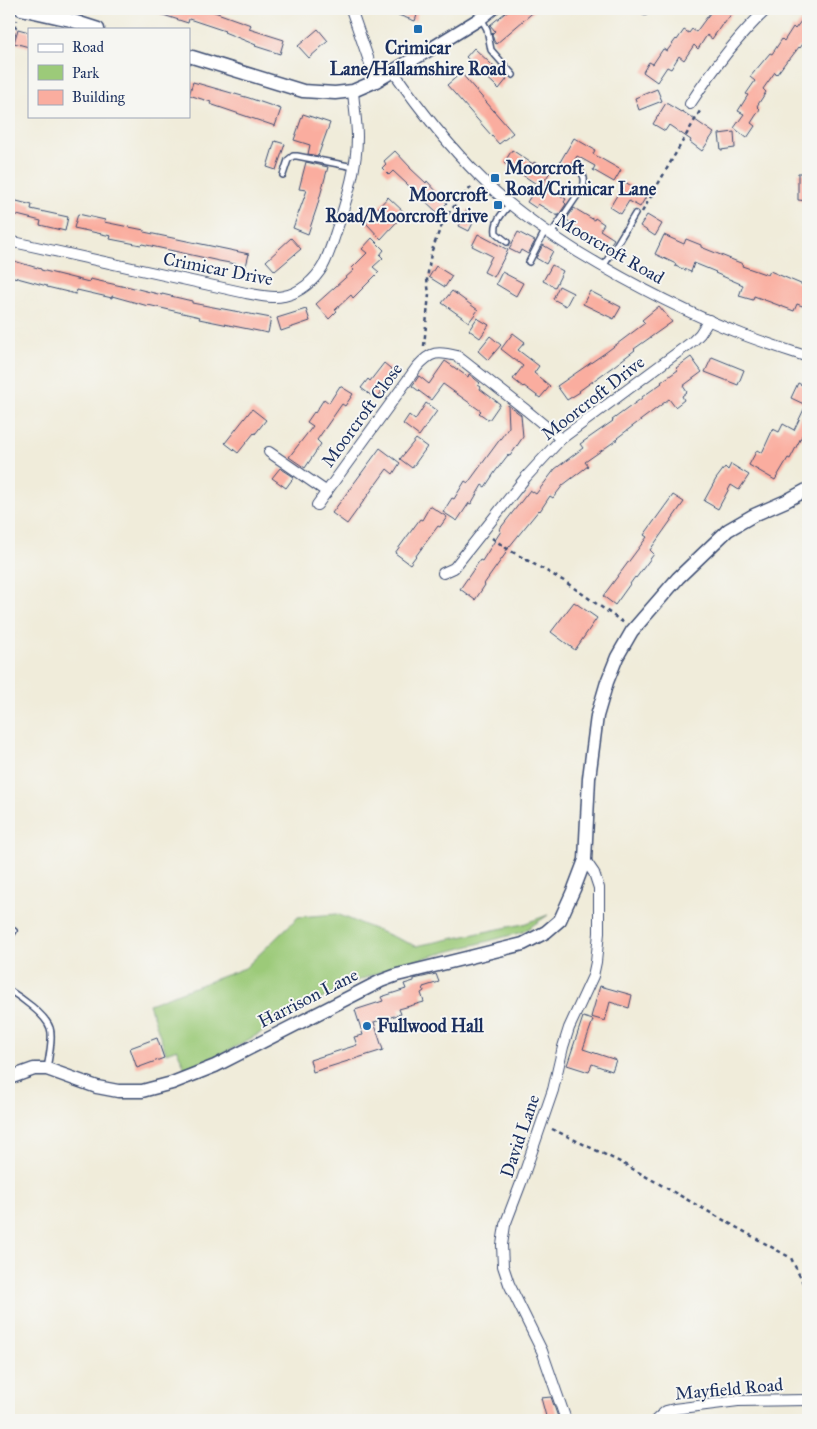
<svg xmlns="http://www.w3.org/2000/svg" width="817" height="1429" font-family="'IM FELL Great Primer',serif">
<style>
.green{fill:#9cca79;stroke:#5c7c6c}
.building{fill:#faad9f}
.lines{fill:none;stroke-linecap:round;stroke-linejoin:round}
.service-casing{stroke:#3b4b71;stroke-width:8}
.minor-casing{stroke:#3b4b71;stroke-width:12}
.tertiary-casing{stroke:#3b4b71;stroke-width:15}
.path{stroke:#3b4b71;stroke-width:2.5;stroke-dasharray:4 4;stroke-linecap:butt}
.service{stroke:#fff;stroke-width:5}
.minor{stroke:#fff;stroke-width:10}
.tertiary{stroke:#fff;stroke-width:12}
.poi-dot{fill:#1f6fb2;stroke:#f6f6f2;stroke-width:2}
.labels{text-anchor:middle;stroke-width:4;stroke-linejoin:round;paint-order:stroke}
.poi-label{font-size:18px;font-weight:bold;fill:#1b2f5e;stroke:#f6f6f2;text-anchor:start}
.street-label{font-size:18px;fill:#1b2f5e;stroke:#f6f6f2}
</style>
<rect width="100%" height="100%" fill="#f6f6f2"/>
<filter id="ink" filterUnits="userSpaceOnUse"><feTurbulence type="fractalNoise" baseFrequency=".02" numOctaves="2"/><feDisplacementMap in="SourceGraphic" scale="10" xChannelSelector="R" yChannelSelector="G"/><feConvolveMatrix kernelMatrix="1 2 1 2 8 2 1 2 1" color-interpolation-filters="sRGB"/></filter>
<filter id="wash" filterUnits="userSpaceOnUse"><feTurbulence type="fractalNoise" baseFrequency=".0096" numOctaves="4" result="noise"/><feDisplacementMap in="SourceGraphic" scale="20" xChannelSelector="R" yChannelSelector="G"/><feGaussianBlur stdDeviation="1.12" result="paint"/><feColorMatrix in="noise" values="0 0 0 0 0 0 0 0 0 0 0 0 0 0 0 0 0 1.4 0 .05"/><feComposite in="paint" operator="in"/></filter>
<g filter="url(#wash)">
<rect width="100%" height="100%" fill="#f0ecda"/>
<path class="green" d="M 337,914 L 416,946 L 523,924 L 548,915 L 523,932 L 401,964 L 347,985 L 228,1051 L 185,1069 L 177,1049 L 166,1053 L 149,1004 L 245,968 L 298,917 Z"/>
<g id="blocks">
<g class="building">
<path d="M 151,9 L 206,9 L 251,25 L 249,29 L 284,40 L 280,54 L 255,46 L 256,45 L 224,32 L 225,31 L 189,19 L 188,23 L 151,11 Z"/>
<path d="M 384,9 L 419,9 L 415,21 L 384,10 Z"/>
<path d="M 510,9 L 537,9 L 496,44 L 494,41 L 492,34 L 495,31 L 490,25 Z"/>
<path d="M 713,9 L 735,9 L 724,24 L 723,23 L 712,39 L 707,35 L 698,49 L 694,45 L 684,60 L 679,56 L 671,69 L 667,67 L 657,82 L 643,72 L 649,62 L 653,64 L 663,49 L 667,51 L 676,39 L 677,40 L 684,30 L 689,33 L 692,29 L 696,32 Z"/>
<path d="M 808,12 L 808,37 L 800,48 L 799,47 L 789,60 L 788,59 L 777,74 L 775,72 L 763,89 L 766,92 L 757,106 L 760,109 L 751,123 L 755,126 L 747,138 L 734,128 L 744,114 L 738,111 L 748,95 L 746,94 L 755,81 L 750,77 L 770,53 L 772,54 L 782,39 L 784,41 L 793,27 L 795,29 Z"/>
<path d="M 18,29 L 29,32 L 29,47 L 14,43 Z"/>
<path d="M 318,29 L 328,41 L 309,58 L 298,46 Z"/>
<path d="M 474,48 L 507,79 L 499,89 L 466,57 Z"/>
<path d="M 461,73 L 513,133 L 499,144 L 447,85 Z"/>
<path d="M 193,82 L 249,98 L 281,109 L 275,126 L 210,104 L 211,102 L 189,95 Z"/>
<path d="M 657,89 L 662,101 L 639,110 L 635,98 Z"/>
<path d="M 666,103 L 681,112 L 682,111 L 714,133 L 702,151 L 690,142 L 691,140 L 669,125 L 665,131 L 653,124 Z"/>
<path d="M 303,114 L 330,123 L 318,156 L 308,154 L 310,145 L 294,140 Z"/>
<path d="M 734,132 L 735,148 L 721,150 L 719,134 Z"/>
<path d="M 574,138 L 595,150 L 593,154 L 621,170 L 614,182 L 593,170 L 595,166 L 577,156 L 570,168 L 560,162 Z"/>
<path d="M 275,141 L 285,144 L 276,170 L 267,167 Z"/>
<path d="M 512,150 L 533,164 L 534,162 L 550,172 L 542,185 L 566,199 L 564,202 L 566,204 L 558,216 L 538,204 L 536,208 L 527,202 L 538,185 L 504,163 Z"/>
<path d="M 395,151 L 410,167 L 410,168 L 426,183 L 427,181 L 447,203 L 438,213 L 393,171 L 389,175 L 382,168 L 386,164 L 384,161 Z"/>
<path d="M 306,162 L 328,167 L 317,207 L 308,234 L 293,228 L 307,190 L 299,189 Z"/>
<path d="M 798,173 L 808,173 L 808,201 L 798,200 Z"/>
<path d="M 625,182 L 647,195 L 640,207 L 629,201 L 621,214 L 610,207 Z"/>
<path d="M 388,197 L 405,213 L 381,239 L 366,223 L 379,210 L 378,208 Z"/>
<path d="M 9,199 L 32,205 L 31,209 L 68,217 L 65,231 L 40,225 L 41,221 L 9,213 Z"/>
<path d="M 574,208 L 594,220 L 595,218 L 604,224 L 600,230 L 614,239 L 606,251 L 591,240 L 568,226 L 570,222 L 566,220 Z"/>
<path d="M 467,210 L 477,215 L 469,231 L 459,226 Z"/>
<path d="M 78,214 L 105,220 L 104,222 L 144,230 L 144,232 L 249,254 L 246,266 L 219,261 L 142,244 L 141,245 L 110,239 L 111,236 L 74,228 Z"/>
<path d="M 647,215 L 662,224 L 655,236 L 640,226 Z"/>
<path d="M 518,232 L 535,241 L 528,254 L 521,250 L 519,254 L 509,249 Z"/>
<path d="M 478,234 L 508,250 L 494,277 L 484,272 L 492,256 L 472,246 Z"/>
<path d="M 664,235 L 684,244 L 686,239 L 701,245 L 701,247 L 743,264 L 742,266 L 768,275 L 770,271 L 808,287 L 808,308 L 797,304 L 794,311 L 754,296 L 753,300 L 739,296 L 743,285 L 715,273 L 716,272 L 694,263 L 691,272 L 675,266 L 676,264 L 655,254 Z"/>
<path d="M 291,238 L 301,249 L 275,271 L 266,261 Z"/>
<path d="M 372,238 L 384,250 L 380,255 L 383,258 L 373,267 L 379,272 L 353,298 L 351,295 L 335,310 L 337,311 L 329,319 L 316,304 L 354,270 L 352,268 L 367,253 L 362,249 Z"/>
<path d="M 543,245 L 553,251 L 546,264 L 536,258 Z"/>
<path d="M 14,261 L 41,269 L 41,270 L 89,282 L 90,279 L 126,287 L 126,286 L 162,295 L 162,294 L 192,301 L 192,303 L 271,318 L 268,333 L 199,319 L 200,317 L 148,305 L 148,306 L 112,296 L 112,298 L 77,290 L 76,294 L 47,287 L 47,286 L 10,276 Z"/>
<path d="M 552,265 L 563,271 L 555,287 L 543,281 Z"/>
<path d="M 436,266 L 452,276 L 445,287 L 429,277 Z"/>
<path d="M 502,272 L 523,283 L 516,296 L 496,284 Z"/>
<path d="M 559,286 L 573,293 L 566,306 L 553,299 Z"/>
<path d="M 452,291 L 478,310 L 469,322 L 442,303 Z"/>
<path d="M 590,291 L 621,307 L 614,319 L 583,304 Z"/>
<path d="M 659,306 L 672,322 L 634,349 L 635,350 L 614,366 L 579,391 L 580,392 L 567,400 L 557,386 L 605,353 L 645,323 L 642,320 Z"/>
<path d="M 306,309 L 310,321 L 281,331 L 277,318 Z"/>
<path d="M 477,318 L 489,325 L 480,338 L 469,330 Z"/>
<path d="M 513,333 L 525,342 L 518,350 L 539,366 L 534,373 L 550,386 L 540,398 L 524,386 L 523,387 L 513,379 L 523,366 L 501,349 Z"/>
<path d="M 490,336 L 501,345 L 488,360 L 478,351 Z"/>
<path d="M 691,357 L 702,372 L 683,386 L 687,392 L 682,396 L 684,400 L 675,407 L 669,399 L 617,438 L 618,439 L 585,462 L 588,466 L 563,485 L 553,498 L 550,496 L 540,511 L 539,510 L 505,552 L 506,553 L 484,584 L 485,585 L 475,600 L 460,589 L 480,560 L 482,561 L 501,531 L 499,530 L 530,490 L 536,494 L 555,469 L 583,448 L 580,444 L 613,421 L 612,420 L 642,398 L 642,397 L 662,383 L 661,382 L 678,370 L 676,368 Z"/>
<path d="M 712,357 L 744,370 L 738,385 L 705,372 Z"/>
<path d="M 445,361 L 468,377 L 469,374 L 480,383 L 478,385 L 481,387 L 480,389 L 500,404 L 489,420 L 479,413 L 481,411 L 443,384 L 431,400 L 412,386 L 419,376 L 429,384 Z"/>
<path d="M 384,363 L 395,372 L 382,389 L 383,390 L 376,399 L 361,388 L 368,379 L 370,381 Z"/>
<path d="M 798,383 L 808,388 L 808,424 L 790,459 L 788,458 L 775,480 L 749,465 L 757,450 L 762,453 L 773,429 L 779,432 L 783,424 L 794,430 L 806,405 L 791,398 Z"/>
<path d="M 340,386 L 353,394 L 345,406 L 342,404 L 317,440 L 321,444 L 305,468 L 289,457 L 313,426 L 307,422 L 314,412 L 315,413 L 324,399 L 329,403 Z"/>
<path d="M 426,403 L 437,411 L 419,436 L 403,424 L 409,415 L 415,420 Z"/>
<path d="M 508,405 L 521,415 L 523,437 L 510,456 L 508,455 L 495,472 L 485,487 L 482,485 L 471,504 L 469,503 L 457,521 L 443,512 L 452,498 L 454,499 L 465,481 L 468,483 L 509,427 Z"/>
<path d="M 252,409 L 266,420 L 255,434 L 254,433 L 238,453 L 225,443 Z"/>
<path d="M 416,439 L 427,447 L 412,468 L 400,459 Z"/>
<path d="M 380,448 L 400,463 L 393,474 L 387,469 L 347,524 L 332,513 Z"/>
<path d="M 731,464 L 749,475 L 739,490 L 731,485 L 718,509 L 704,501 L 716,479 L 725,467 L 728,470 Z"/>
<path d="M 280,468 L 294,477 L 286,488 L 272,478 Z"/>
<path d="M 673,495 L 684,502 L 650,550 L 654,554 L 636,578 L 635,577 L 615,605 L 603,596 L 647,537 L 644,535 Z"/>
<path d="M 430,506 L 447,517 L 440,527 L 438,526 L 410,564 L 395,553 L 420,519 L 422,520 Z"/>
<path d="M 574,602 L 597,618 L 575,650 L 551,632 Z"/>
<path d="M 436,974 L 439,982 L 423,987 L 424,991 L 421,993 L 424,1002 L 399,1009 L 401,1014 L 374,1022 L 383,1050 L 313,1072 L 310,1060 L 357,1045 L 354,1037 L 363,1035 L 355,1010 L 383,1001 L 381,997 L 406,989 L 404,984 L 414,981 L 414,979 Z"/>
<path d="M 600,986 L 632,995 L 629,1008 L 610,1002 L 605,1021 L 591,1017 Z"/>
<path d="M 583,1017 L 593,1020 L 583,1049 L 616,1060 L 612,1071 L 592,1064 L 589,1072 L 567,1065 Z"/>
<path d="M 157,1038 L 164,1058 L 137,1068 L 130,1048 Z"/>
<path d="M 551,1397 L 559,1420 L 547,1420 L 541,1398 Z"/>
</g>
</g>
</g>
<g filter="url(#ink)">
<use href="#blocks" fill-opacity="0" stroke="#3b4b71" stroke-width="1"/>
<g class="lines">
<g class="service-casing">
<g id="service">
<path d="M 643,9 L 645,12"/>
<path d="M 481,18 L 487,29 L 491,50 L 513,75"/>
<path d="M 283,175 L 288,160 L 293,156 L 297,156 L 354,167"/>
<path d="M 551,234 L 583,187 C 585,180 585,177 580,171"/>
<path d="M 507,242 L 496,233 C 494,221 503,213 510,204"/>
<path d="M 529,262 L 545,231"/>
<path d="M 603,267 L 635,214"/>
<path d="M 9,938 L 14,931"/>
<path d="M 9,990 C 20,997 46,1015 50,1028 C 53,1036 49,1058 47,1068"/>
</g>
</g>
<g class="minor-casing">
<g id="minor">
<path d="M 351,9 L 376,81"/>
<path d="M 393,71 C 419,108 447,144 479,176 C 508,206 543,230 578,252 C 631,284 686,313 744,335 C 765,343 787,350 808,357"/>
<path d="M 690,104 C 713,69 737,37 767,9"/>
<path d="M 9,241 L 246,293 C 258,295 272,299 284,296 C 300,293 315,280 323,266 C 330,253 334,237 339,223 C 348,195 357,166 357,137 C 357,122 354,106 353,91"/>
<path d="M 269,452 L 327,492"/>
<path d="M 317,505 L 417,367 C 431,351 438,351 457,356 L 526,410 L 561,439"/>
<path d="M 443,573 L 454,568 L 526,477 L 561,439 L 693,341 L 700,334 L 709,320"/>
<path d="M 566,1420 L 542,1351 L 509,1284 L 503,1266 L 502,1245 L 505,1225 L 521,1183 L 553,1090 L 563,1047 L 569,1028 L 593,976 L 596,962 L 599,933 L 599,888 L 594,873 L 585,860"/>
<path d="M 656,1420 L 666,1411 L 674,1409 L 738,1401 L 808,1400"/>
</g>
</g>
<g class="tertiary-casing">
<g id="tertiary">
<path d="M 21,9 L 70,20 L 98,29"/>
<path d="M 189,56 L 303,91 L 335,93 L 353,91 L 376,81 L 429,50 L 481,18 L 492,9"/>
<path d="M 9,1078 L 34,1069 L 47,1069 L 97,1087 L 118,1091 L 142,1091 L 172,1083 L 215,1066 L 381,981 L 397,975 L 523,944 L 546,932 L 560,920 L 574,889 L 585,860 L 589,778 L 597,716 L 607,682 L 617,657 L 632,631 L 678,578 L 728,530 L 754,515 L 786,501 L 808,489"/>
</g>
</g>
<g class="path">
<path d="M 9,60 L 17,20"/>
<path d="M 642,212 L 700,111"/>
<path d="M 424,346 L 429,294 L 427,279 L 431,253 L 440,229 L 450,211 L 473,185"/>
<path d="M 492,538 L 509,550 L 564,581 L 624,623"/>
<path d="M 552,1129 L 622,1163 L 791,1258 L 808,1293"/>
</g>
<use href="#service" class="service"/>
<use href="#minor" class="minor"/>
<use href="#tertiary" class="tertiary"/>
</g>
</g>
<g class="poi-dot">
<rect x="413" y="24" width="10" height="10" rx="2.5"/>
<rect x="490" y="173" width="10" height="10" rx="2.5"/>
<rect x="493" y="200" width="10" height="10" rx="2.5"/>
<circle cx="367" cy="1026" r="5"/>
</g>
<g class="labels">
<g class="poi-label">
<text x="418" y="54" text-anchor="middle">Crimicar<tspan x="418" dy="21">Lane/Hallamshire Road</tspan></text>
<text x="505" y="174">Moorcroft<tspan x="505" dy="21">Road/Crimicar Lane</tspan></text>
<text x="488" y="201" text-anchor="end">Moorcroft<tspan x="488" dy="21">Road/Moorcroft drive</tspan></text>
<text x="377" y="1032">Fullwood Hall</text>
</g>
<g class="street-label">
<text transform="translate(610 249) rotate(30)" y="6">Moorcroft Road</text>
<text transform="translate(218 269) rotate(11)" y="6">Crimicar Drive</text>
<text transform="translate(593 398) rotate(-38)" y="6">Moorcroft Drive</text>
<text transform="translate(362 415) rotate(-54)" y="6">Moorcroft Close</text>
<text transform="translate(308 998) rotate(-27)" y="6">Harrison Lane</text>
<text transform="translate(520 1136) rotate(-71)" y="6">David Lane</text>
<text transform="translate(729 1389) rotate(-5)" y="6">Mayfield Road</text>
</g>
</g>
<rect width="817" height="1429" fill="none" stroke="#f6f6f2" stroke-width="30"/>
<rect x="28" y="28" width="162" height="90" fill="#f6f6f2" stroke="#9ea6b7"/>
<rect x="38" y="44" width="25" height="8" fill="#ffffff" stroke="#9ea6b7"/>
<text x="72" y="52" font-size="15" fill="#1b2f5e">Road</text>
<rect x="38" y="65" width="25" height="15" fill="#9cca79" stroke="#9ea6b7"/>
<text x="72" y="78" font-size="15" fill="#1b2f5e">Park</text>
<rect x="38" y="90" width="25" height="15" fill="#faad9f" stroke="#9ea6b7"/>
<text x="72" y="102" font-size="15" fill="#1b2f5e">Building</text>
</svg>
